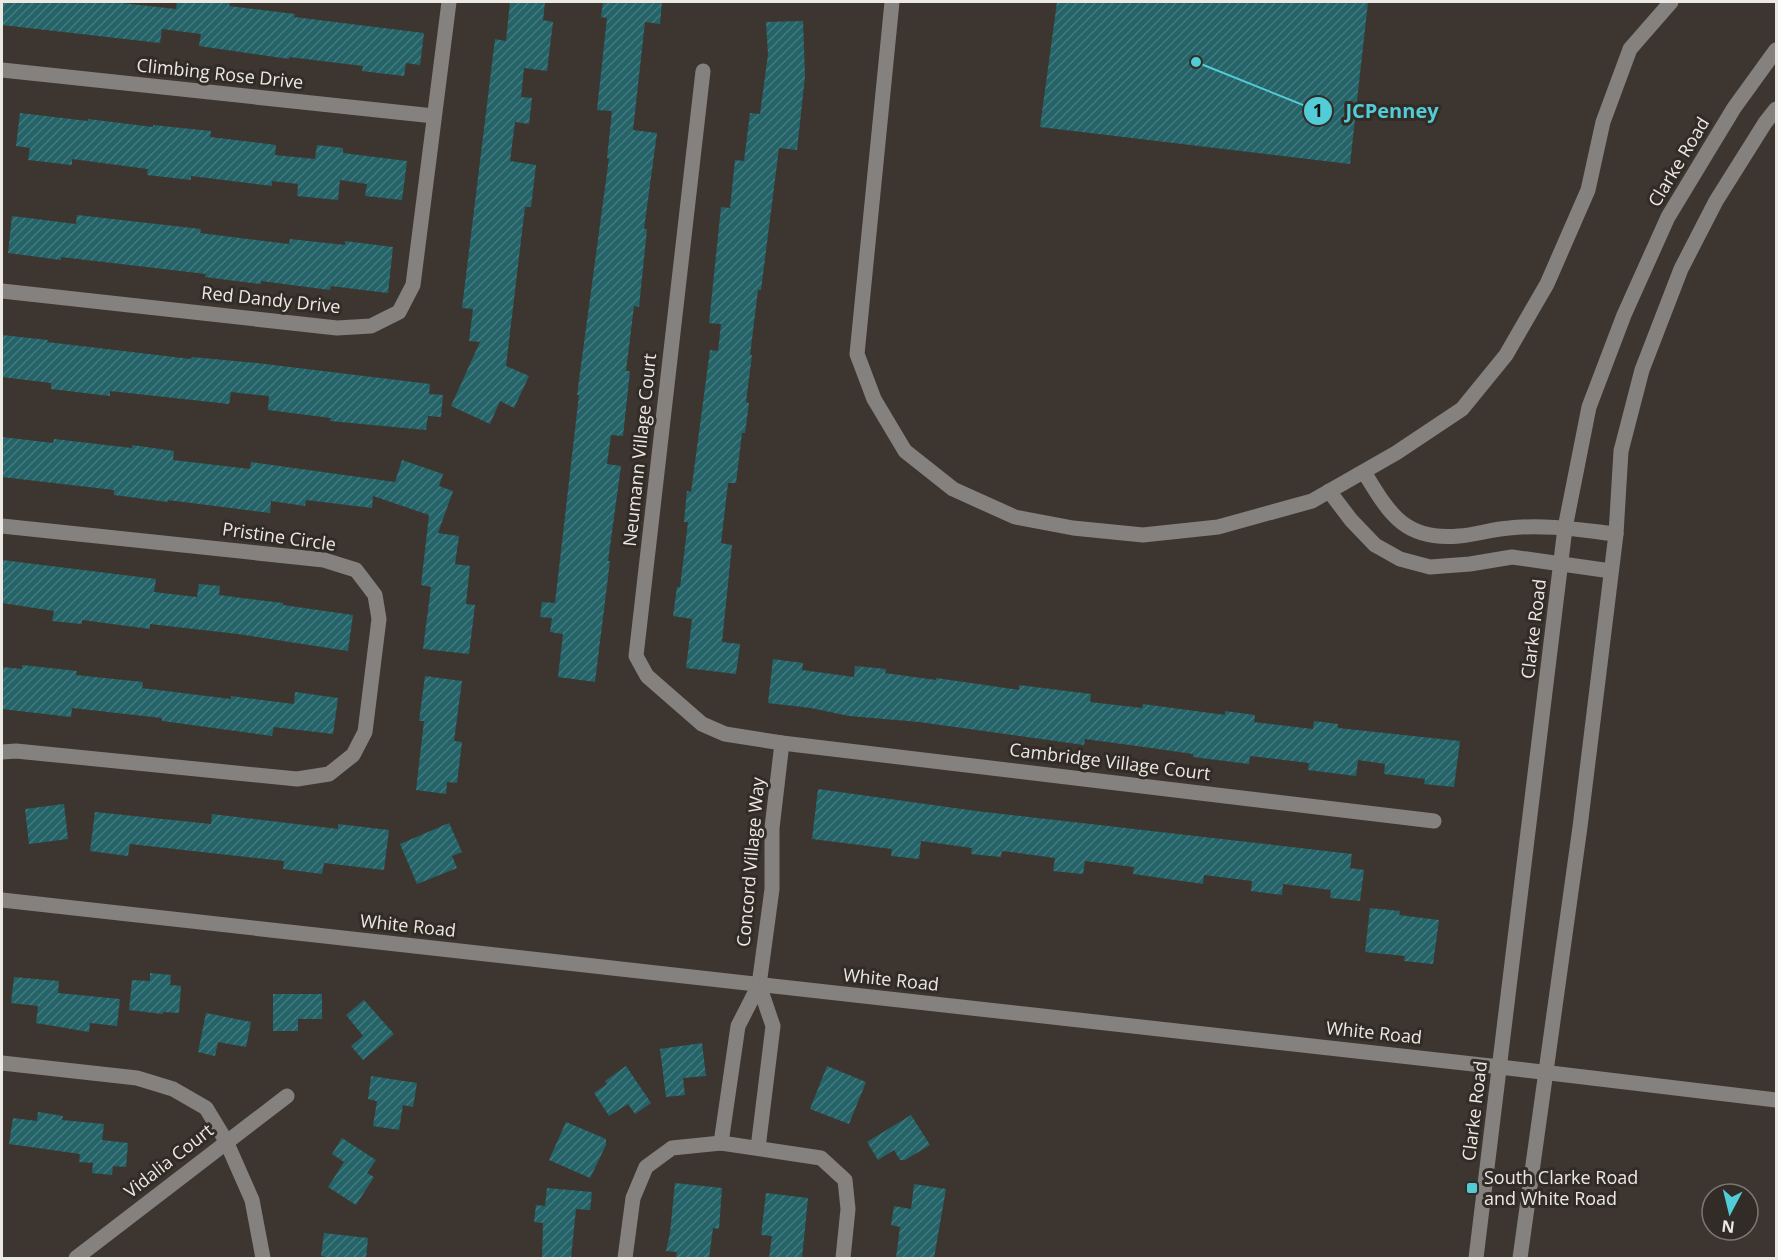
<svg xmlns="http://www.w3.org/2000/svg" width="1778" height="1260" font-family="'Open Sans',sans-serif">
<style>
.building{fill:url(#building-hatch)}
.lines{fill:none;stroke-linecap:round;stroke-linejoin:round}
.minor{stroke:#85817e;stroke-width:15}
.poi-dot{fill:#52ccd6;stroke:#322c27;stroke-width:2}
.labels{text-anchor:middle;stroke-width:6;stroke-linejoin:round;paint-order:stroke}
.street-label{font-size:18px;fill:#ece8e4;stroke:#322c27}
.poi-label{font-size:18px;fill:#ece8e4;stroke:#322c27;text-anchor:start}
.leader{fill:none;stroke:#52ccd6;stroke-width:2}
.callout-dot{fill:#52ccd6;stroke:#322c27;stroke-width:2}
.mark-label{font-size:18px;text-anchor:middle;font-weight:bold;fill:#111}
.callout-label{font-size:20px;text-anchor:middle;font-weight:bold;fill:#52ccd6;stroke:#322c27;stroke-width:6;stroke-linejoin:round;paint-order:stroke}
</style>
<defs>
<pattern id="building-hatch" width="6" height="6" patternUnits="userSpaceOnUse" patternTransform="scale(1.5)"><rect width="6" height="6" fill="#246368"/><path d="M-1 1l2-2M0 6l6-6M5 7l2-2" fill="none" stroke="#44797d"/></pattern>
</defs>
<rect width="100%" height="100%" fill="#3d3630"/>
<g class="building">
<path d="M 2,2 L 113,2 L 176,9 L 177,2 L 188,3 L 189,2 L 230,2 L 229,6 L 295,14 L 294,17 L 424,33 L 420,65 L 406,63 L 404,76 L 362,71 L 363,66 L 289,57 L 289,59 L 199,46 L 201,34 L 162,29 L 160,43 L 2,25 Z"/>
<path d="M 510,2 L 545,2 L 543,20 L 553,22 L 547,71 L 524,68 L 521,97 L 532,98 L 529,124 L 515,122 L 510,161 L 536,165 L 531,207 L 525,207 L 506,366 L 529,376 L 514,408 L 500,401 L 490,424 L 451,406 L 480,342 L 469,341 L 473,309 L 462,308 L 495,39 L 506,41 Z"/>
<path d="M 603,2 L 662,2 L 660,24 L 645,22 L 633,130 L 657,133 L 644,229 L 647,229 L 639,307 L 634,306 L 626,371 L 630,371 L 623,436 L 611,435 L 607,464 L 621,466 L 608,561 L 610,561 L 595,682 L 558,677 L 563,634 L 550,632 L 552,618 L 540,617 L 542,602 L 555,603 L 579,395 L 577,395 L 609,158 L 607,158 L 612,111 L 597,110 L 607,18 L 601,17 Z"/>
<path d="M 1057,2 L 1368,2 L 1350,164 L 1040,127 Z"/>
<path d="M 803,21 L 805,76 L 797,150 L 779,148 L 761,290 L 758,290 L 750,355 L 752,355 L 746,402 L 749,403 L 745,433 L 742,433 L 736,483 L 728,483 L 721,543 L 732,545 L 722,642 L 740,644 L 736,674 L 686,668 L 692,619 L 673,616 L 677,587 L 680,587 L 688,522 L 684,522 L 687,491 L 691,492 L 710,350 L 718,351 L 721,324 L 709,323 L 721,207 L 730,208 L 735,160 L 744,161 L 750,113 L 760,114 L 768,54 L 766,22 Z"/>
<path d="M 20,113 L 88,121 L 88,119 L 153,127 L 153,125 L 211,131 L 210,137 L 276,145 L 275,155 L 315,159 L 317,145 L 343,148 L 343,153 L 407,161 L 402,200 L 365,196 L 367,184 L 340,180 L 338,200 L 297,196 L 298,184 L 272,181 L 272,186 L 191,176 L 191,180 L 147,175 L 148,169 L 72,159 L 72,165 L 28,160 L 30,148 L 16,146 Z"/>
<path d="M 77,215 L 201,229 L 200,233 L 289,244 L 290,239 L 345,245 L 345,241 L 393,247 L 388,293 L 331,286 L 330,290 L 261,281 L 261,284 L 205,277 L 206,274 L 61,257 L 61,260 L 8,253 L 12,216 L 76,224 Z"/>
<path d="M 2,335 L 48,340 L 47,342 L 191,359 L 192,357 L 257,363 L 430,384 L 429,394 L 443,395 L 441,417 L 428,416 L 426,430 L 330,421 L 331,418 L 268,410 L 269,396 L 231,392 L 229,404 L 110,391 L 110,396 L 51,389 L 51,383 L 2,377 Z"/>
<path d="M 2,437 L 53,443 L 54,439 L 132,448 L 132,445 L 174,451 L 173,460 L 250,469 L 251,462 L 395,482 L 402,460 L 443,474 L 439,486 L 453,491 L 438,533 L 459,536 L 455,564 L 470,566 L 466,604 L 475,605 L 469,654 L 423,649 L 431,587 L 421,585 L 429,515 L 373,496 L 372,508 L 306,500 L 305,506 L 271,501 L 270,513 L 168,500 L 168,502 L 114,495 L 114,490 L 2,477 Z"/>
<path d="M 2,560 L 156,579 L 154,592 L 197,597 L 199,584 L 220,586 L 219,595 L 283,603 L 283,605 L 353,615 L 348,651 L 238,634 L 150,624 L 150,629 L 82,620 L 82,624 L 52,621 L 54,611 L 2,603 Z"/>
<path d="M 773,659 L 803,663 L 802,670 L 854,677 L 855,666 L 886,669 L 885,673 L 936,680 L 936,678 L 1019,690 L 1019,685 L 1091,694 L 1090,702 L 1142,708 L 1143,704 L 1225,715 L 1225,711 L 1255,715 L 1254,722 L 1313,729 L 1314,721 L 1338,724 L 1338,728 L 1460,741 L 1454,787 L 1424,784 L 1425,779 L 1384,774 L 1385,764 L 1358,760 L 1356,776 L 1308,770 L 1309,763 L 1250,756 L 1249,764 L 1193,757 L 1193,754 L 1137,746 L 1085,739 L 1084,745 L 919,722 L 849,716 L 811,708 L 768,703 Z"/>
<path d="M 22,665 L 77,671 L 76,675 L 143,682 L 142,688 L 231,699 L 231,696 L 294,704 L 295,692 L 338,698 L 333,734 L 274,727 L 272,736 L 162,721 L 162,718 L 72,708 L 71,717 L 2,709 L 2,667 L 22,669 Z"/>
<path d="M 425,676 L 462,681 L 454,741 L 462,742 L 457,783 L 447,782 L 446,794 L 416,790 L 424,721 L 419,721 Z"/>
<path d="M 818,789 L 976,811 L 1352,854 L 1350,868 L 1364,870 L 1360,901 L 1330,898 L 1331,890 L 1283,884 L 1282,895 L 1251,891 L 1252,881 L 1204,875 L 1203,884 L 1133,874 L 1134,867 L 1085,861 L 1083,874 L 1053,871 L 1055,858 L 1002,851 L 1001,857 L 971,854 L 972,848 L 921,841 L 919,859 L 891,856 L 892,849 L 812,839 Z"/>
<path d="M 64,804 L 68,839 L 29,844 L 25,809 Z"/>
<path d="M 95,812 L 211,824 L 212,814 L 338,829 L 338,824 L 389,830 L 384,870 L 324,863 L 322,874 L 283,869 L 284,861 L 130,844 L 128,856 L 90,851 Z"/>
<path d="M 449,823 L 462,852 L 452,856 L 457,868 L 417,884 L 400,844 Z"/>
<path d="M 1370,908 L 1400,911 L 1399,915 L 1439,920 L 1433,964 L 1404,961 L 1405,956 L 1365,952 Z"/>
<path d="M 150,973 L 171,975 L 170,985 L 181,986 L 179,1013 L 163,1012 L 163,1014 L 129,1010 L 132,980 L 150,981 Z"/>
<path d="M 14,977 L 59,981 L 58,993 L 120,999 L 117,1026 L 90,1023 L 89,1032 L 36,1023 L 38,1006 L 11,1003 Z"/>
<path d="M 273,994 L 322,994 L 322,1019 L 298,1019 L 298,1031 L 273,1031 Z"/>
<path d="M 364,1000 L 394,1034 L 363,1060 L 351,1046 L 363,1036 L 346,1015 Z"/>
<path d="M 206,1013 L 251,1022 L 246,1047 L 218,1042 L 215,1056 L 198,1052 Z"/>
<path d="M 702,1043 L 706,1076 L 683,1078 L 685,1095 L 666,1097 L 660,1049 Z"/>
<path d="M 626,1066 L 651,1103 L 635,1114 L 628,1104 L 609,1116 L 594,1093 L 607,1084 L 605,1081 Z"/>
<path d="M 827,1066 L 866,1082 L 849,1124 L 810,1109 Z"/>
<path d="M 371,1076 L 417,1083 L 413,1107 L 403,1105 L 399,1130 L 373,1126 L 377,1101 L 368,1099 Z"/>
<path d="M 38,1112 L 63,1116 L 62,1120 L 104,1124 L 102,1140 L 128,1143 L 126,1167 L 113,1166 L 112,1175 L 92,1173 L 93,1163 L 79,1162 L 80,1154 L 9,1144 L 13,1118 L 37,1121 Z"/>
<path d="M 911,1115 L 930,1145 L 905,1160 L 900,1160 L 894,1150 L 878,1160 L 867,1142 Z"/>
<path d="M 566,1122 L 606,1139 L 606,1145 L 590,1178 L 549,1160 Z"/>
<path d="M 342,1138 L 376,1160 L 367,1173 L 374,1177 L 356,1205 L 328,1187 L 344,1162 L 332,1154 Z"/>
<path d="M 675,1183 L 722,1188 L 719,1229 L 713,1228 L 709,1258 L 676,1258 L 677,1252 L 666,1251 L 670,1233 Z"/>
<path d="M 914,1184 L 946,1189 L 934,1258 L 896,1258 L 900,1227 L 891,1225 L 894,1206 L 911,1209 Z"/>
<path d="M 547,1188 L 592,1192 L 590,1210 L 576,1209 L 571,1258 L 542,1258 L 543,1223 L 534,1222 L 536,1205 L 545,1206 Z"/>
<path d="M 766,1193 L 808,1198 L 802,1258 L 769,1258 L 772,1236 L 761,1235 Z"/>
<path d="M 324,1233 L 368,1238 L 366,1258 L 331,1258 L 321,1256 Z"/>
</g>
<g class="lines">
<g class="minor">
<path d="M 892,2 L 857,354 L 874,399 L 905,451 L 953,489 L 1015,517 L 1073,528 L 1143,535 L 1218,527 L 1312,501 L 1396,453 L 1462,409 L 1506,355 L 1547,284 L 1588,190 L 1603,122 L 1630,49 L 1671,2"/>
<path d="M 2,70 L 434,116"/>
<path d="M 703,71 L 636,656 L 647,676 L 702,724 L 725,734 L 782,743 L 1434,821"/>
<path d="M 2,291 L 337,328 L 371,326 L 399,312 L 413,285 L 449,2"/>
<path d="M 1364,472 C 1389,513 1404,541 1459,536 C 1476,535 1492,529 1509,528 C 1545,524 1581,530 1616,534"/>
<path d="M 1329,491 L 1351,520 L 1375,545 L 1400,559 L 1430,567 L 1470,564 L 1512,557 L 1611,571"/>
<path d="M 2,526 L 324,560 L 356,570 L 375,595 L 379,619 L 365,732 L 353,755 L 329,774 L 297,779 L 16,751 L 2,752"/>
<path d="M 2,900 L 1500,1067 L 1776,1100"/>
<path d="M 2,1063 L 137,1078 L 173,1089 L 206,1108 L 226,1141 L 252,1200 L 263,1258"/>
<path d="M 721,1143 L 738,1026 L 759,985 L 772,889 L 772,828 L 782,743"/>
<path d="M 758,1148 L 773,1026 L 759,985"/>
<path d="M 76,1258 L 287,1096"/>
<path d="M 625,1258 L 633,1198 L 646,1167 L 672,1148 L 721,1143 L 821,1158 L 845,1180 L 848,1209 L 843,1258"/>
<path d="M 1476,1258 L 1565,528 L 1589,407 L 1624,315 L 1668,217 L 1734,108 L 1776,50"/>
<path d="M 1520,1258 L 1580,827 L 1616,534 L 1621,451 L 1642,370 L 1681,269 L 1716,201 L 1765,123 L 1776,109"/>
</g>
</g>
<rect class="poi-dot" x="1466" y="1182" width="12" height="12" rx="3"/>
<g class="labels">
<g class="street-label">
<text transform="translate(220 74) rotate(6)" y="6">Climbing Rose Drive</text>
<text transform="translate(1679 162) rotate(-59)" y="6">Clarke Road</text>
<text transform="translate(271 300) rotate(6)" y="6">Red Dandy Drive</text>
<text transform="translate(640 450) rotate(-84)" y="6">Neumann Village Court</text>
<text transform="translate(279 537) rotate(8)" y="6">Pristine Circle</text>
<text transform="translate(1534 629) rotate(-83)" y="6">Clarke Road</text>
<text transform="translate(1110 762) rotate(7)" y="6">Cambridge Village Court</text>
<text transform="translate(751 862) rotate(-85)" y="6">Concord Village Way</text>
<text transform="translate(408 926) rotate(6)" y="6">White Road</text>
<text transform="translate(891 980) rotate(6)" y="6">White Road</text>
<text transform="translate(1374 1033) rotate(6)" y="6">White Road</text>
<text transform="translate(1475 1111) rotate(-83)" y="6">Clarke Road</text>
<text transform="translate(169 1161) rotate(-38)" y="6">Vidalia Court</text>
</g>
<g class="poi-label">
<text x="1484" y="1184">South Clarke Road<tspan x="1484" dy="21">and White Road</tspan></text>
</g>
</g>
<path class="leader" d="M1196 62L1318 111"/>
<g class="callout-dot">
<circle cx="1196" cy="62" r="6"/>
<circle cx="1318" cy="111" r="15"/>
</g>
<g class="mark-label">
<text x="1318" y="117">1</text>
</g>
<g class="callout-label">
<text x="1392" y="118">JCPenney</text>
</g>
<rect width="1778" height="1260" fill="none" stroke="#ece8e4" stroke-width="6"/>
<g transform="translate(1730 1212) rotate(187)"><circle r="28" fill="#322c27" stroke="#7c7773" stroke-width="1.5"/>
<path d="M0-4.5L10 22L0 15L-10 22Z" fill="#52ccd6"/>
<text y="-9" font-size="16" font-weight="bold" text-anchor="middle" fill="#ece8e4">N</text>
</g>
</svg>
